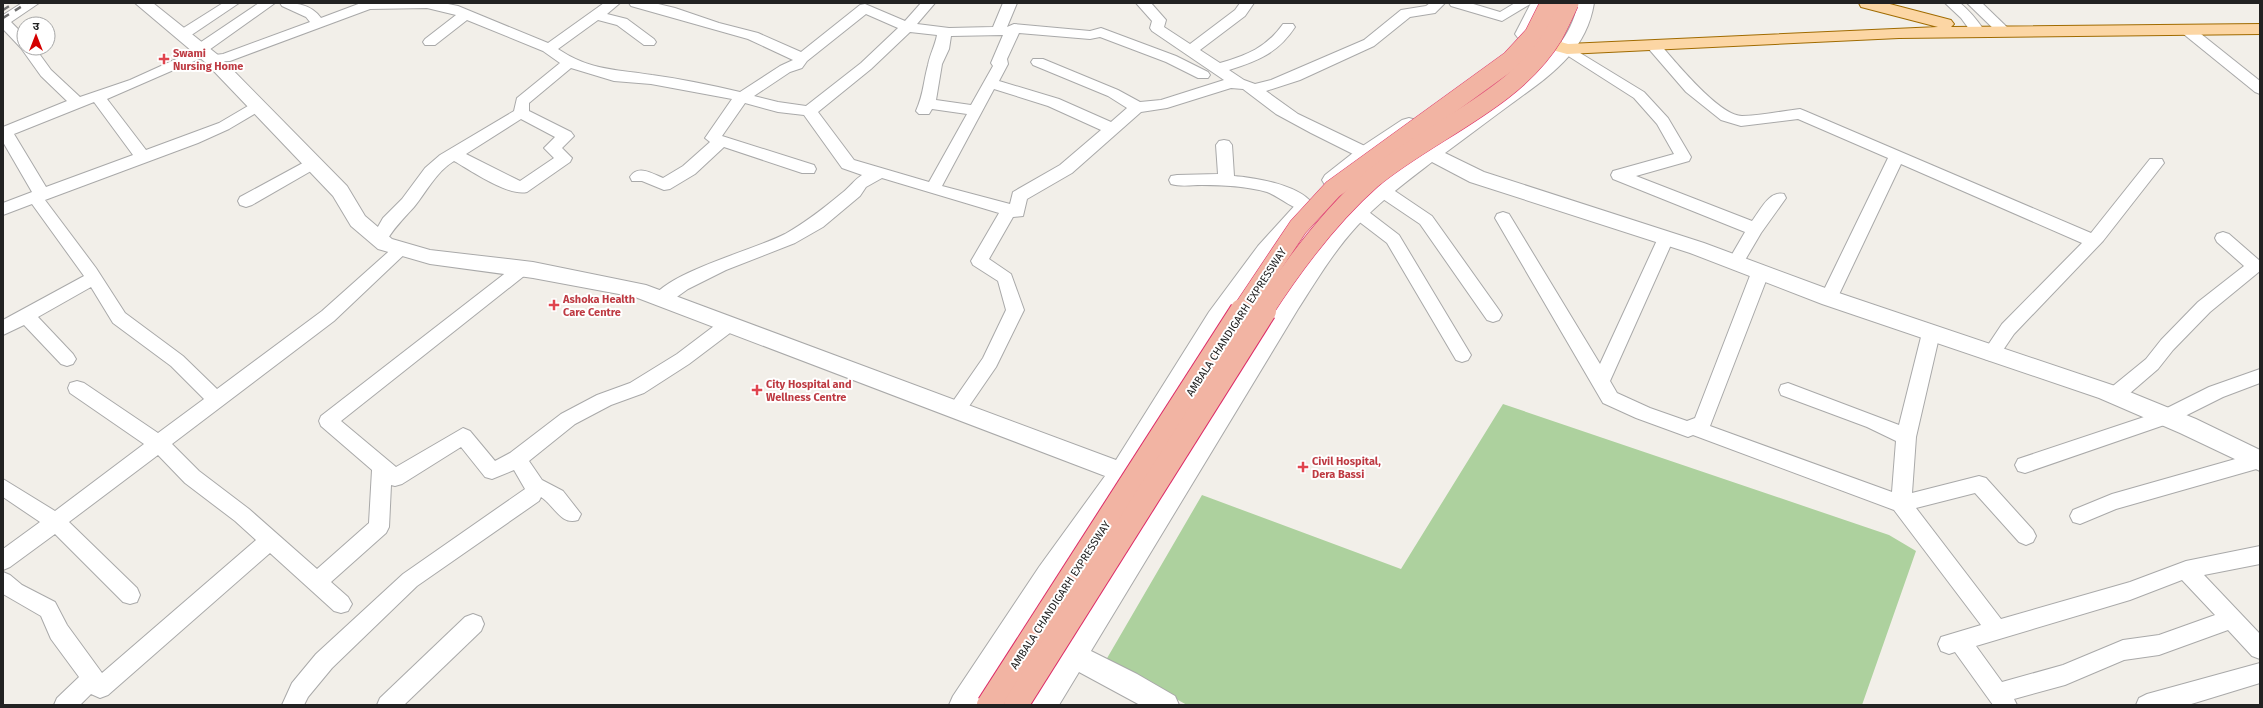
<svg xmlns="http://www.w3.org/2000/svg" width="2263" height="708" font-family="'Fira Sans','Noto Sans Devanagari',sans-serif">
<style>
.forest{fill:#add19e}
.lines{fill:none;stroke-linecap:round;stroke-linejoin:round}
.minor-casing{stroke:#a9a9a9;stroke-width:2}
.tertiary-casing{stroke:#a9a9a9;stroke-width:2}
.primary-casing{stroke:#a06b00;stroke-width:2}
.minor{fill:#fff;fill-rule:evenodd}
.tertiary{fill:#fff;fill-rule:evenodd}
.primary{fill:#fcd6a4;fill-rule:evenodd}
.rail{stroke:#707070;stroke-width:2.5;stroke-dasharray:7 7;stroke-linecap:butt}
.trunk-bridge-far1-casing{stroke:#dc2a67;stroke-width:20;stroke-linecap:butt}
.trunk-bridge-casing{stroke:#dc2a67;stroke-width:26;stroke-linecap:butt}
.trunk-bridge-far1{stroke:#f2b4a3;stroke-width:19}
.trunk-bridge{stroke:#f2b4a3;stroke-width:24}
.health-dot{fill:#e0444e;stroke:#fff;stroke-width:1.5}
.labels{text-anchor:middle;stroke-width:4;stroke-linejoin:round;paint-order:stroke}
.health-label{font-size:11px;font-weight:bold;fill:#be3a42;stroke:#fff;text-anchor:start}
.street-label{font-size:11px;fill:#222;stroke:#fff}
</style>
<rect width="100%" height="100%" fill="#f2efe9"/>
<path class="forest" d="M 1503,404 L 1889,535 L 1916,551 L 1862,705 L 1187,705 L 1106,660 L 1202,495 L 1401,569 Z"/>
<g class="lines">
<g class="minor-casing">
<g id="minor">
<path d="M 22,3 L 39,3 L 11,22 L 24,35 L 24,48 L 35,48 L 51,70 L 80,97 L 130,80 L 194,51 L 195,46 L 259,3 L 275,3 L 209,50 L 210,52 L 208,55 L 107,99 L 146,150 L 219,123 L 253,103 L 263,103 L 266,106 L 263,109 L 229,129 L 198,143 L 45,200 L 96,268 L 125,313 L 183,356 L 217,389 L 322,311 L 396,245 L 402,243 L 408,245 L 410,249 L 334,321 L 172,444 L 199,471 L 249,509 L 317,569 L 369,523 L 372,470 L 321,426 L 319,421 L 321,416 L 517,264 L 523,262 L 529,264 L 531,268 L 529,272 L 341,421 L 396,467 L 463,428 L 470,431 L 495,461 L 510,453 L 561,414 L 597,395 L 630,383 L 677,354 L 722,320 L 728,318 L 734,320 L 737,325 L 734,330 L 689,364 L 644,393 L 611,405 L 575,424 L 529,461 L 542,480 L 563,491 L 581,514 L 578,520 C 561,526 554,505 541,497 L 539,501 L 417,586 L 332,668 L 308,697 L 304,705 L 282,705 L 292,683 L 316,654 L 403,574 L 525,489 L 514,470 L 492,479 L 485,477 L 461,447 L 402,484 L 395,486 L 391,485 L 389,527 L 386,533 L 331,582 L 348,597 L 352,604 L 348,611 L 341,613 L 334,611 L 270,553 L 108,695 L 100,698 L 91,694 L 80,705 L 54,705 L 57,698 L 79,677 L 51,639 L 41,616 L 3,594 L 3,572 L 10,575 L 22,585 L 55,602 L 67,625 L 102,673 L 256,540 L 235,521 L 185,483 L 158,455 L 69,522 L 137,588 L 140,595 L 137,602 L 130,604 L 123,602 L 55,534 L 10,567 L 3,570 L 3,549 L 40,522 L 3,497 L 3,479 L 55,511 L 144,444 L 70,393 L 68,388 L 70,383 L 77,381 L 84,383 L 158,433 L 204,399 L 171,366 L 113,323 L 91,287 L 38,317 L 73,354 L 76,359 L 73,364 L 67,366 L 61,364 L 24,325 L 3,335 L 3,320 L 84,276 L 32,204 L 3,215 L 3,203 L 32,192 L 3,142 L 3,127 L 67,101 L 41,76 L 21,48 L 3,29 L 3,15 ZM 94,102 L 133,155 L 46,187 L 14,134 Z"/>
<path d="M 223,3 L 239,3 L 187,38 L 177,38 L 175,35 L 177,32 Z"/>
<path d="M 280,3 C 296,3 311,4 321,18 L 361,3 L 443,3 L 458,6 L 548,43 L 604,3 L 620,3 L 607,14 L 627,19 L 654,39 L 656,42 L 654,45 L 644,45 L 617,25 L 598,20 L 558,49 C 591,71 615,69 652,75 C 681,79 711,85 740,92 L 780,66 L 793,60 L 748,39 L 631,6 L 629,3 L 654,3 L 675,8 L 719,23 L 758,33 L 801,52 L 860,5 L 865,4 L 905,21 L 921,3 L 935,3 L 917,24 L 949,28 L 993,27 L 1003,3 L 1017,3 L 1007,27 L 1014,24 L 1090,31 L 1101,28 L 1176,56 L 1208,72 L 1210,75 L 1208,78 L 1198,78 L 1166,62 L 1100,37 L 1090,39 L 1019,33 L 1007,59 L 1008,64 L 999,81 L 1059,99 L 1111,122 L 1127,108 L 1108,96 L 1033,65 L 1031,62 L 1033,59 L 1043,59 L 1118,90 L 1140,102 L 1161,100 L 1224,80 L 1152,31 L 1150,28 L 1152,21 L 1136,3 L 1151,3 L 1166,20 L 1164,27 L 1190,44 L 1235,10 L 1240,3 L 1254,3 L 1245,16 L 1200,50 L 1220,63 C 1247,55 1266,48 1283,24 L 1293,24 L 1295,27 C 1278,53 1258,61 1229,70 L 1244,80 L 1255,84 L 1271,80 L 1364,40 L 1401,10 L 1426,6 L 1430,3 L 1445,3 L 1435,13 L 1410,17 L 1374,46 L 1300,80 L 1266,91 L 1298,114 L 1371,149 L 1373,153 L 1371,157 L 1359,157 L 1311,133 L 1276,114 L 1243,89 L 1231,88 L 1167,108 L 1141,112 L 1072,173 L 1027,199 L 1023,216 L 1013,217 L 989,259 L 1011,274 L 1024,310 L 996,367 L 963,415 L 956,417 L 949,415 L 947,410 L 983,358 L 1006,310 L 998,281 L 973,265 L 971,261 L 999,213 L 882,178 L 866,187 L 860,196 L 823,227 L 795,243 L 726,270 L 688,289 L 667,304 L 661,305 L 655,304 L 652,299 C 667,272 757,249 785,234 C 806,222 824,208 842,193 C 850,187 854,180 862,175 L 842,168 L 804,115 L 778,112 L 745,103 L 722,136 L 814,165 L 816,169 L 814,173 L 802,173 L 724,147 L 695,174 L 670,189 L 664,190 L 642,181 L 632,181 L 630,177 C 638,164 653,174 663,178 L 683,166 L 710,142 L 705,138 L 732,99 L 651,84 L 614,81 L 571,68 L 529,103 L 529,111 L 571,132 L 574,136 L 562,148 L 572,158 L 570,162 L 527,192 C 509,197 470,170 454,161 C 436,172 427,191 414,207 C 403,219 393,229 385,243 L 379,245 L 373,243 L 371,239 L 383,218 L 402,199 L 425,168 L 440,155 L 514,111 L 517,98 L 560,63 L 543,51 L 467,20 L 435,45 L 425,45 L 423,42 L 425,39 L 456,15 L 427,8 L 370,9 L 230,61 L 207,62 L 205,59 L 207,56 L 223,54 L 310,22 L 306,17 L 282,6 ZM 866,14 L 898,28 L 861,63 L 806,106 L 778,102 L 754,96 L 790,72 L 802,68 L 807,61 ZM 910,32 L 937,35 C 935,46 930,54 928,65 C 923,83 924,93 916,111 L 919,114 L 929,114 L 932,109 L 967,114 L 929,182 L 854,160 L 818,112 L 871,69 ZM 1003,35 L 991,63 L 993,66 L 971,105 L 936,100 L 942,64 L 949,49 L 951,36 ZM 994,89 L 1048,106 L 1101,130 L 1060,165 L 1013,192 L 1010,204 L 942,186 ZM 521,119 L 555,137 L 544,148 L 554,158 L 520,181 L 466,154 Z"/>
<path d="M 1449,3 L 1470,3 L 1500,12 L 1515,3 L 1532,3 L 1502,21 L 1451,6 Z"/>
<path d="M 1945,3 L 1960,3 C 1970,11 1977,20 1984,30 L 1982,33 L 1972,33 L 1961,18 Z"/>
<path d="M 1967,3 L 1982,3 L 2011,31 L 2009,34 L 1999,34 Z"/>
<path d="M 2186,25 L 2191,26 L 2260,81 L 2260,94 L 2255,92 L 2181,32 L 2179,29 Z"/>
<path d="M 1653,41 L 1658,42 C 1674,60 1719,116 1742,116 C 1761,116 1781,111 1800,109 L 1805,111 L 2091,233 L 2150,159 L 2162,159 L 2164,163 L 2103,241 L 2014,334 L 1997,359 L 1991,361 L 1985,359 L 1982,354 L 2002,324 L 2082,243 L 1901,164 L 1835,303 L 1829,304 L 1823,303 L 1820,298 L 1888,158 L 1798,119 L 1741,126 L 1721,120 L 1686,92 L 1648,48 L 1646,45 L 1648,42 Z"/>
<path d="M 1567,45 L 1644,92 L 1668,118 L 1691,157 L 1689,161 L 1636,176 L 1752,221 C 1760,211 1769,190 1784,194 L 1786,198 L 1761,233 L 1741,267 L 1735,269 L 1729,267 L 1727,263 L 1745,232 L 1613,179 L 1611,175 L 1613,171 L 1674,154 L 1657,124 L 1634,98 L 1562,52 L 1560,49 L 1562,46 Z"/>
<path d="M 1224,140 L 1229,141 L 1232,145 L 1234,176 C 1256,178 1302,185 1314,206 L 1312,210 C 1297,214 1281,197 1267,192 C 1246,186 1224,185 1202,185 C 1192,185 1181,187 1171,184 L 1169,180 L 1171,176 L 1177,175 L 1218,174 L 1216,145 L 1219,141 Z"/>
<path d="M 312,158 L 318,159 L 320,163 L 318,167 L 252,205 L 246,207 L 240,205 L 238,201 L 240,197 Z"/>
<path d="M 1383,186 L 1389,187 L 1432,216 L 1499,310 L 1502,315 L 1499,320 L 1493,322 L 1487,320 L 1420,224 L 1377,195 L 1375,191 L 1377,187 Z"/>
<path d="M 1359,207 L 1365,209 L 1399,235 L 1471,355 L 1468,360 L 1462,362 L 1456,360 L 1387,243 L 1353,217 L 1351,213 L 1353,209 Z"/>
<path d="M 1503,212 L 1509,214 L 1600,364 L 1658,238 L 1660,234 L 1666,232 L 1672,234 L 1674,238 L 1610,381 L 1617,393 L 1650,408 L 1687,421 L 1695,418 L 1751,273 L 1754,269 L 1760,267 L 1766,269 L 1769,273 L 1710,426 L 1892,492 L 1896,441 L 1867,427 L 1781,395 L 1779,390 L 1781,385 L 1788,383 L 1899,425 L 1922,333 L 1925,328 L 1931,326 L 1937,328 L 1940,333 L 1916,437 L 1912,493 L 1979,476 L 1986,478 L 2033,530 L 2036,536 L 2033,542 L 2026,545 L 2019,542 L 1975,493 L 1916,508 L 2001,619 L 2130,582 L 2186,561 L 2260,546 L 2260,564 L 2204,575 L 2260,634 L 2260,659 L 2252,656 L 2228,630 L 2159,655 L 2124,660 L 2065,685 L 2014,699 L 2017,705 L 1993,705 L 1955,652 L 1949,654 L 1941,651 L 1938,644 L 1941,637 L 1981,625 L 1894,510 L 1693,435 L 1688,437 L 1636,418 L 1603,403 L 1495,218 L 1497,214 ZM 2182,580 L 2215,615 L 2159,635 L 2123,640 L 2063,665 L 2002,682 L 1976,646 L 2130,600 Z"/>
<path d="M 2223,232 L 2229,234 L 2260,261 L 2260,271 L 2210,312 L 2173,350 L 2158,369 L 2122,400 L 2115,402 L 2108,400 L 2106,395 L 2108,390 L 2146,359 L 2161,340 L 2198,302 L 2244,266 L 2217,242 L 2215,238 L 2217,234 Z"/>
<path d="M 2260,369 L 2260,383 L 2223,397 L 2173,422 L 2025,473 L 2018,471 L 2015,465 L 2018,459 L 2159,412 L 2209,387 Z"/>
<path d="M 2260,452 L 2260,468 L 2116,509 L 2080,524 L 2073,522 L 2070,516 L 2073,510 L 2112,494 Z"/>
<path d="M 473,614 L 481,617 L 484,624 L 481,631 L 404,705 L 377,705 L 380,698 L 465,617 Z"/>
<path d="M 2260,663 L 2260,683 L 2188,705 L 2136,705 L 2139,698 L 2147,694 Z"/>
</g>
</g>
<g class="tertiary-casing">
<g id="tertiary">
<path d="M 135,3 L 153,3 L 218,55 L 347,186 L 365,216 L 392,239 L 430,250 L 533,262 L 646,285 L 1116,460 L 1209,312 L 1258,246 L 1298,202 L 1305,200 L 1312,202 L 1315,207 L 1312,212 L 1272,256 L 1225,324 L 1136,468 L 1167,483 L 1282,297 L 1312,255 L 1343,216 L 1389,174 L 1417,155 L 1394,143 L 1372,157 L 1339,185 L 1332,187 L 1325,185 L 1322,180 L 1325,175 L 1358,149 L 1402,120 L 1409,118 L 1416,120 L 1418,124 L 1407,134 L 1429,145 C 1452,129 1474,113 1496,97 C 1532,71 1569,50 1578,3 L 1594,3 C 1586,53 1549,76 1511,104 C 1489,120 1467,137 1445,153 L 1484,172 L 1704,243 L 1836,292 L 2115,386 L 2196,419 L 2260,450 L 2260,471 L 2180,433 L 2099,398 L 1822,304 L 1690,253 L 1470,182 L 1432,162 C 1406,182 1379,202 1357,226 C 1334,251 1316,281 1298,309 L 1091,651 L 1137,674 L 1175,696 L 1179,705 L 1140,705 L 1079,672 L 1059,705 L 1030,705 L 1056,660 L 1053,659 L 1049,650 L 1053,641 L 1062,638 L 1069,641 L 1156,500 L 1125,485 L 1057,583 L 978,705 L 949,705 L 953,696 L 1039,567 L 1105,476 L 635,297 L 533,278 L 430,264 L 378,249 L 351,226 L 333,196 L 206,63 Z"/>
<path d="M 1531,3 L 1547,3 L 1541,21 L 1530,38 L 1518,38 L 1515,34 Z"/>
</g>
</g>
<g class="primary-casing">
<path id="primary" d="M 1859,3 L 1886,3 L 1951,20 L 1954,24 L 1951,27 L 2260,24 L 2260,34 L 1899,38 L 1567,54 L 1523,42 L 1520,38 L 1523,34 L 1529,33 L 1568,44 L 1938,27 L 1861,7 Z"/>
</g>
<use href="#minor" class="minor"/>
<use href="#tertiary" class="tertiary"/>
<use href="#primary" class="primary"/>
<g class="rail">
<path d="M 3,10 L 14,3"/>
<path d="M 3,18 L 27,3"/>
</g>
<g class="trunk-bridge-far1-casing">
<g id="trunk-bridge-far1">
<path d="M 1241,312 L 1298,227 L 1333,189 L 1511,60 L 1534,35 L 1550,3"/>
<path d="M 1263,312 C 1294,264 1329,217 1372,179 C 1428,132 1515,100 1553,36 C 1559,25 1564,14 1569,3"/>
</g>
</g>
<g class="trunk-bridge-casing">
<g id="trunk-bridge">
<path d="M 989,705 L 1242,311"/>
<path d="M 1016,705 L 1264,311"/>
</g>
</g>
<use href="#trunk-bridge-far1" class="trunk-bridge-far1"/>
<use href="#trunk-bridge" class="trunk-bridge"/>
</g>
<g class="health-dot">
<path d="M162 53h4v4h4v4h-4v4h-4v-4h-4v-4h4z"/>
<path d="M552 299h4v4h4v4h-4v4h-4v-4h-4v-4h4z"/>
<path d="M755 384h4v4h4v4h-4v4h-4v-4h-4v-4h4z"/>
<path d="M1301 461h4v4h4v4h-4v4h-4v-4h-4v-4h4z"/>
</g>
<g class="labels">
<g class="health-label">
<text x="173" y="57">Swami<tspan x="173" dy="13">Nursing Home</tspan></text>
<text x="563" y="303">Ashoka Health<tspan x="563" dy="13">Care Centre</tspan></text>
<text x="766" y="388">City Hospital and<tspan x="766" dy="13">Wellness Centre</tspan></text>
<text x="1312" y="465">Civil Hospital,<tspan x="1312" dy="13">Dera Bassi</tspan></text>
</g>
<g class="street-label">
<text transform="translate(1236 322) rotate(-57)" y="4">AMBALA CHANDIGARH EXPRESSWAY</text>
<text transform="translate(1060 595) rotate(-57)" y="4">AMBALA CHANDIGARH EXPRESSWAY</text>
</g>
</g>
<rect width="2263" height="708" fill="none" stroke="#222222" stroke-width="8"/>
<g transform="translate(36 36)"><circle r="19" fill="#ffffff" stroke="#a7a7a7"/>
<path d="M0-3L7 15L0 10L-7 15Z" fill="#d40000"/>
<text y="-6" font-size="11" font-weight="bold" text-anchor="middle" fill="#222222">उ</text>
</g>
</svg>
